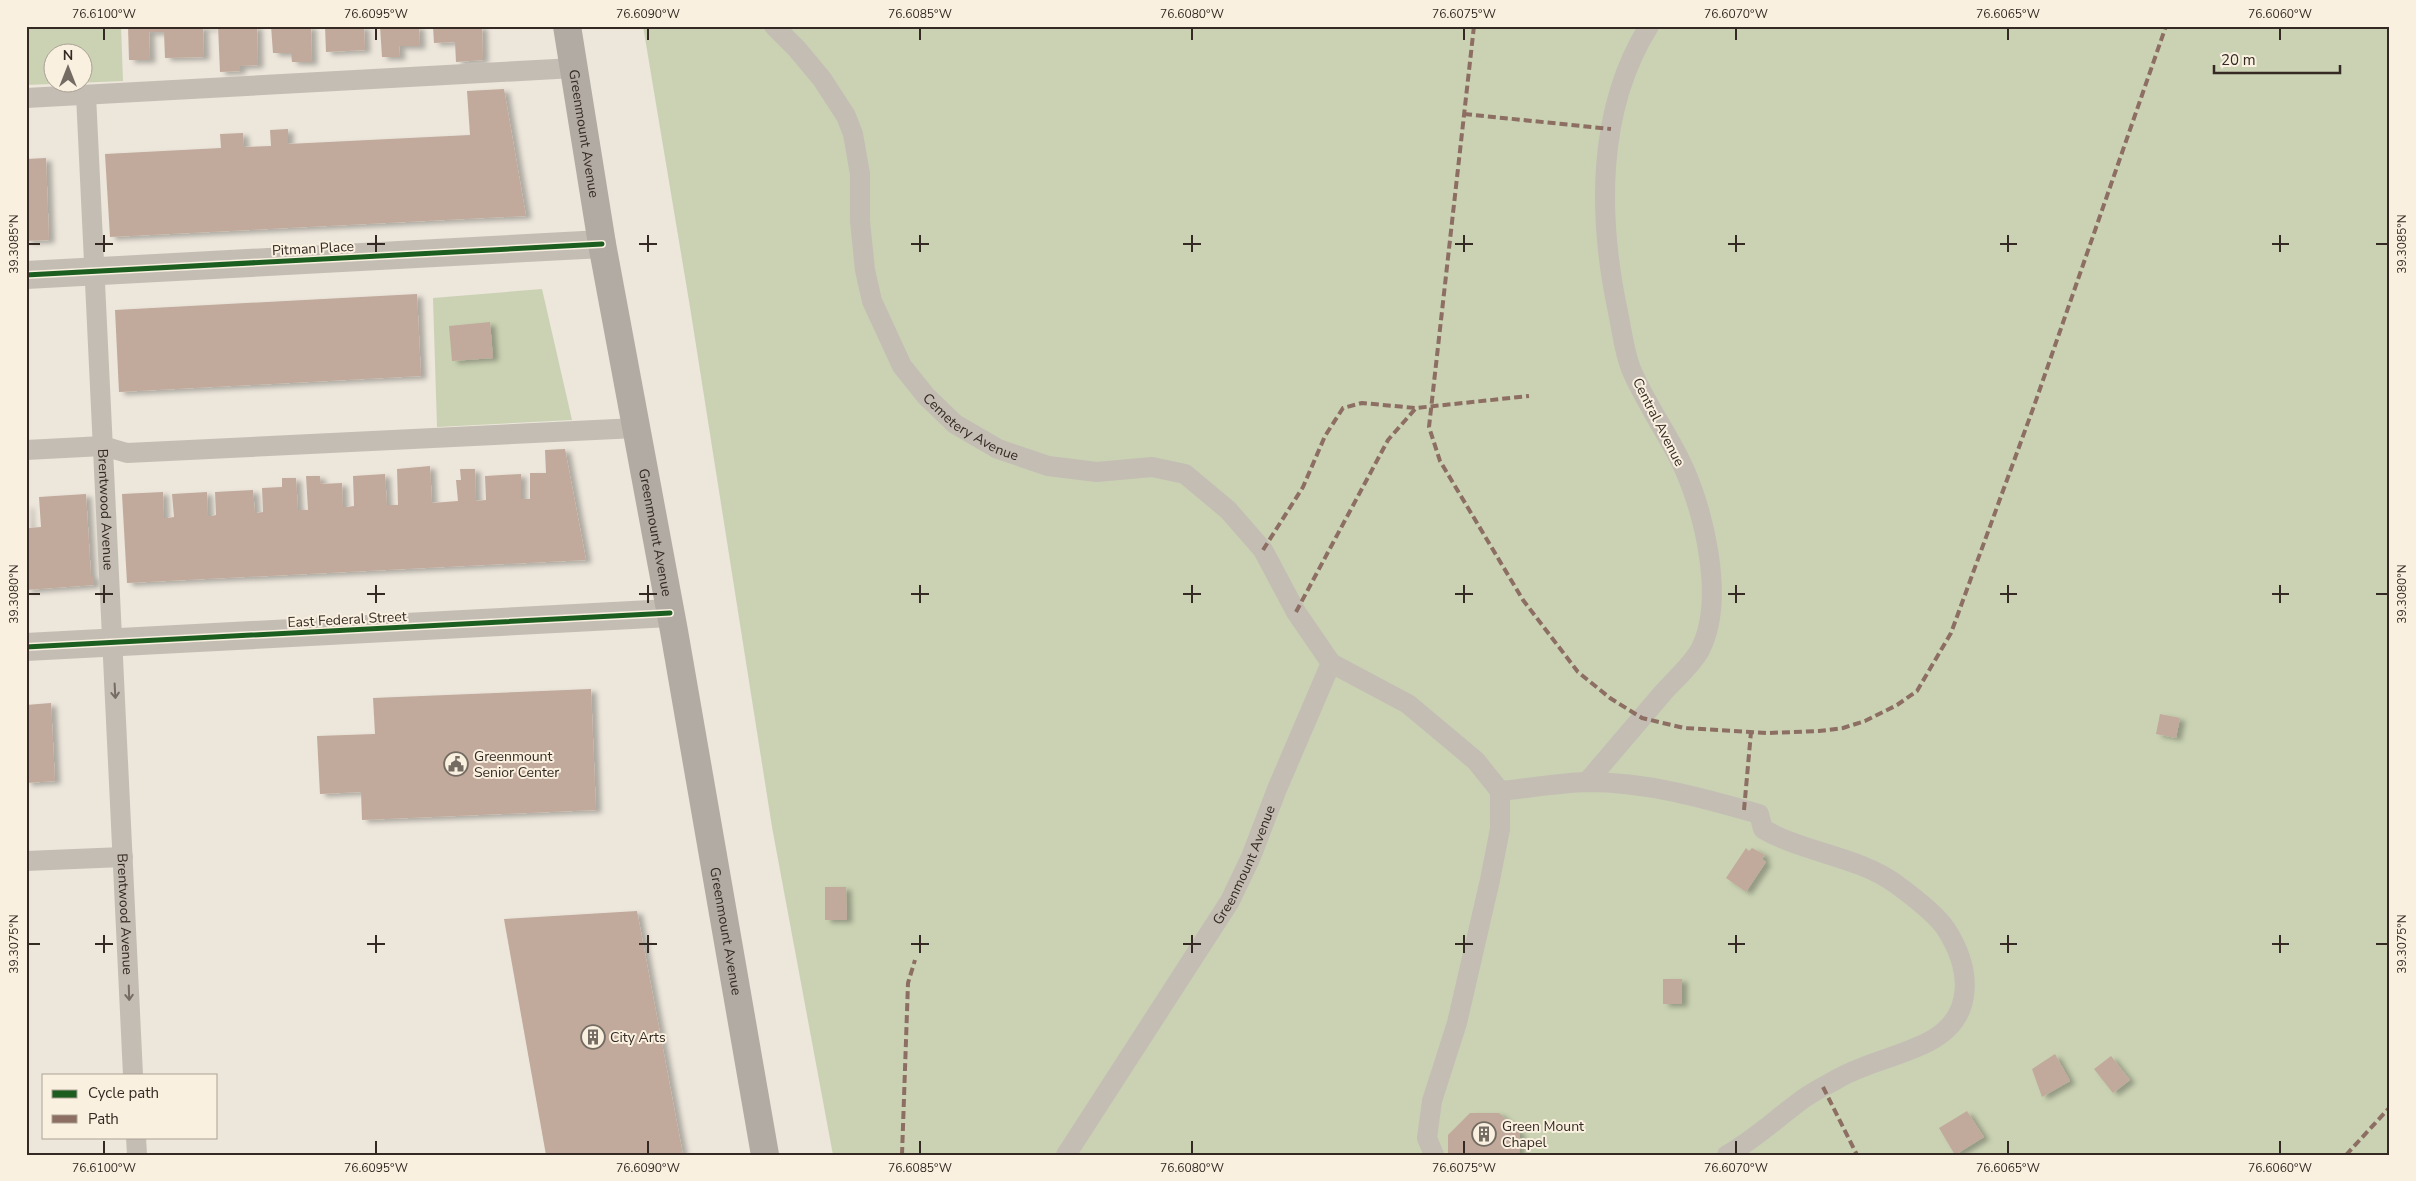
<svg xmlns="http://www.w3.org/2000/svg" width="2416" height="1181" font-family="'Nunito Sans',sans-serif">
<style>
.green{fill:#cad2b3;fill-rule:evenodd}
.building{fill:#c1aa9b;filter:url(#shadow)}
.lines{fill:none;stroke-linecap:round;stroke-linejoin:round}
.service{stroke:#c4bdb4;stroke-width:20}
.minor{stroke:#c4bdb4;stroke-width:28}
.primary{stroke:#b2aba4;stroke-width:28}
.quiet{stroke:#8d6e63;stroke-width:4;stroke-dasharray:8 4;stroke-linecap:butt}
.cycleway-casing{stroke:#faf0e0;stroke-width:8}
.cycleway{stroke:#1b5e20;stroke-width:5}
.oneway{stroke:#756c64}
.ticks{fill:none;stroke:#342a23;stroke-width:2}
.labels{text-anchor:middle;stroke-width:4;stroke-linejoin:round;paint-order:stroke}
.street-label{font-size:14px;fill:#342a23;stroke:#faf0e0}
.poi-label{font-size:14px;fill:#342a23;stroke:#faf0e0;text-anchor:start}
.neatline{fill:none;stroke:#342a23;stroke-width:2}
.ticks-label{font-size:12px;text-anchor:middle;fill:#342a23}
</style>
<defs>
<filter id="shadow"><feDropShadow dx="5.5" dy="3" stdDeviation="2.5" flood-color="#0004"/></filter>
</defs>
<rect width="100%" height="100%" fill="#ece6db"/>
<g class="green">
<path d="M 26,26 L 121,26 L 123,81 L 26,85 ZM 52,52 L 82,52 L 82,82 L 52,82 Z"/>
<path d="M 643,26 L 2390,26 L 2390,1155 L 833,1155 L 772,827 L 690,307 Z"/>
<path d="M 542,289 L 572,420 L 437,427 L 433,298 Z"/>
</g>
<g class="building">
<path d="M 128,26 L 213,26 L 213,28 L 203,28 L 204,57 L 165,58 L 164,32 L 149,32 L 150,60 L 129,60 Z"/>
<path d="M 218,26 L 257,26 L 258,65 L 240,66 L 240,71 L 220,72 Z"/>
<path d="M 271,26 L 311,26 L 312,62 L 292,62 L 291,53 L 273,53 Z"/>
<path d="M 325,26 L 364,26 L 365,50 L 326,52 Z"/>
<path d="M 380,26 L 419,26 L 420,46 L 399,46 L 400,57 L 382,57 Z"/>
<path d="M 433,26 L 482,26 L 483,60 L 456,62 L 455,42 L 434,43 Z"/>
<path d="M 504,89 L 526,216 L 110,237 L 105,154 L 221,148 L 220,134 L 243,133 L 244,147 L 271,146 L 270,130 L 288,129 L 288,144 L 470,135 L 467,91 Z"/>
<path d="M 46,158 L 49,240 L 26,241 L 26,159 Z"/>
<path d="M 417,294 L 421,376 L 119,392 L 115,310 Z"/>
<path d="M 490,322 L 493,358 L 452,361 L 449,326 Z"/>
<path d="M 565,449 L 586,560 L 127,583 L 122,494 L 163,492 L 164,518 L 168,518 L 174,517 L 172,494 L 207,492 L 208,516 L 212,516 L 216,515 L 215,492 L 253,490 L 255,513 L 257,513 L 263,512 L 262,488 L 282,487 L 282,478 L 296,478 L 298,510 L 308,510 L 306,476 L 320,476 L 321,484 L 342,483 L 343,507 L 347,507 L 354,506 L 353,476 L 385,474 L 387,505 L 398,505 L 397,469 L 430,466 L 432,503 L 458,501 L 456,480 L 461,480 L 460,469 L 475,469 L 476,501 L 486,500 L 485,476 L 502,475 L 521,474 L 521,499 L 530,499 L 530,473 L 546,473 L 545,450 Z"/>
<path d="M 86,494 L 91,576 L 94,576 L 94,585 L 26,590 L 26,505 L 28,505 L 29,528 L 41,527 L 39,497 Z"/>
<path d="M 591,689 L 596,810 L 362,820 L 361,792 L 320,794 L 317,736 L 375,734 L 373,698 Z"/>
<path d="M 51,703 L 55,781 L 26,783 L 26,705 Z"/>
<path d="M 2160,714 L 2180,718 L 2176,738 L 2156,734 Z"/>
<path d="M 1746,848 L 1749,851 L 1752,848 L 1765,855 L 1762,859 L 1766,862 L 1746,892 L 1726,878 Z"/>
<path d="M 825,887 L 846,887 L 847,920 L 825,920 Z"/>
<path d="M 637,911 L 683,1155 L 546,1155 L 504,919 Z"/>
<rect x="1663" y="979" width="19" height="25"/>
<path d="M 2055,1054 L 2070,1081 L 2042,1097 L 2032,1069 Z"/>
<path d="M 2111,1056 L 2130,1080 L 2113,1093 L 2094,1069 Z"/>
<path d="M 1967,1111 L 1984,1137 L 1955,1155 L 1939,1128 Z"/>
<path d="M 1470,1113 L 1499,1113 L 1520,1133 L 1519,1155 L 1448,1155 L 1448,1135 Z"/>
</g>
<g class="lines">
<g class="service">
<path id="s1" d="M 774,26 L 797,49 L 822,79 L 846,116 L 853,134 L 860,174 L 860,221 L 865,270 L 872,301 L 902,366 L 926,396 L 955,424 L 998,449 L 1048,466 L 1097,472 L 1152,467 L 1185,474 L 1228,510 L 1263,550 L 1296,612 L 1331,663 L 1408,704 L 1476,761 L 1500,791 L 1500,829 L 1490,880 L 1457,1023 L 1432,1101 L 1427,1138 L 1434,1155"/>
<path id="s2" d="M 86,95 L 133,1075"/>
<path d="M 26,98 L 574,68"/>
<path d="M 26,450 L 103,446 L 127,453 L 636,428"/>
<path d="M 1587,782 C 1612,753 1637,723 1662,694 C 1674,680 1691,666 1700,650 C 1726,600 1704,508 1680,460 C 1665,430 1644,400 1631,369 C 1624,351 1622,331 1618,312 C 1598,218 1596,111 1649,26"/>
<path d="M 1500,791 C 1529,788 1559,783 1587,782 C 1647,782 1703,798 1759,814 L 1763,829 C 1804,853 1857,856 1896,884 C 1911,895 1936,914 1946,929 C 1971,968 1976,1016 1930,1041 C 1902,1056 1868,1062 1839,1078 C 1827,1085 1814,1091 1803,1099 C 1777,1118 1755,1139 1727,1155"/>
<path d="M 26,861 L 123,857"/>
<path d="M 136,1137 L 137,1155"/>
<path id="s3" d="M 1066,1155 L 1230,901 L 1251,857 L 1277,789 L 1331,663"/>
</g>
<g class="minor">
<path d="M 26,275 L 602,244"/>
<path d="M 26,647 L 670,613"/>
</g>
<path class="primary" id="s4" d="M 567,26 L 602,244 L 674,631 L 765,1155"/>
<g class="quiet">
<path d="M 1474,26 L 1429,427 L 1440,461 L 1523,600 L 1578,672 L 1610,698 L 1642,718 L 1684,728 L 1768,733 L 1819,731 L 1843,728 L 1865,721 L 1897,705 L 1917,691 L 1951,633 L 2034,406 L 2166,26"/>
<path d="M 1464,114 L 1611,129"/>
<path d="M 1263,550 L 1303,487 L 1325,436 L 1343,408 L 1362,403 L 1416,408 L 1529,396"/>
<path d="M 1296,612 L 1388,440 L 1416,408"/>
<path d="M 1744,810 L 1751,732"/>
<path d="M 1823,1087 L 1857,1155"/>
<path d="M 902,1155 L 908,983 L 915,960"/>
<path d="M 2346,1155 L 2390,1107"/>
</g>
<g class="cycleway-casing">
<g id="cycleway">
<path d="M 26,275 L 602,244"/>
<path d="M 26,647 L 670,613"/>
</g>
</g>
<use href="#cycleway" class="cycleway"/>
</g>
<defs><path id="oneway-shaft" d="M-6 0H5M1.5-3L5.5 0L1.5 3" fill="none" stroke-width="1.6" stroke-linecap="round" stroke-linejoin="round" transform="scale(1.25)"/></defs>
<g class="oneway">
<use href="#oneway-shaft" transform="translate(115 691) rotate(87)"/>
<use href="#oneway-shaft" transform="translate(129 993) rotate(88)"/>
</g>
<path class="ticks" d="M 104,28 L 104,40M 376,28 L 376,40M 648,28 L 648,40M 920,28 L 920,40M 1192,28 L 1192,40M 1464,28 L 1464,40M 1736,28 L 1736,40M 2008,28 L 2008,40M 2280,28 L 2280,40M 104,235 L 104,252M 376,235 L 376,252M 648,235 L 648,252M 920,235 L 920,252M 1192,235 L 1192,252M 1464,235 L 1464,252M 1736,235 L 1736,252M 2008,235 L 2008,252M 2280,235 L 2280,252M 28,244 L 40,244M 95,244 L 113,244M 367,244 L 385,244M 639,244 L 657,244M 911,244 L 929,244M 1183,244 L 1201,244M 1455,244 L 1473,244M 1728,244 L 1745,244M 2000,244 L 2017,244M 2272,244 L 2289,244M 2376,244 L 2388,244M 104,585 L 104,603M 376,585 L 376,603M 648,585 L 648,603M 920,585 L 920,603M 1192,585 L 1192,603M 1464,585 L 1464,603M 1736,585 L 1736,603M 2008,585 L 2008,603M 2280,585 L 2280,603M 28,594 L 40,594M 95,594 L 113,594M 367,594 L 385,594M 639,594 L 657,594M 911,594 L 929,594M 1183,594 L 1201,594M 1455,594 L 1473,594M 1728,594 L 1745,594M 2000,594 L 2017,594M 2272,594 L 2289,594M 2376,594 L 2388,594M 104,935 L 104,953M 376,935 L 376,953M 648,935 L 648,953M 920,935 L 920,953M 1192,935 L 1192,953M 1464,935 L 1464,953M 1736,935 L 1736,953M 2008,935 L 2008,953M 2280,935 L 2280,953M 28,944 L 40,944M 95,944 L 113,944M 367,944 L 385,944M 639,944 L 657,944M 911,944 L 929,944M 1183,944 L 1201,944M 1455,944 L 1473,944M 1728,944 L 1745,944M 2000,944 L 2017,944M 2272,944 L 2289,944M 2376,944 L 2388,944M 104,1141 L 104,1154M 376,1141 L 376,1154M 648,1141 L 648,1154M 920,1141 L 920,1154M 1192,1141 L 1192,1154M 1464,1141 L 1464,1154M 1736,1141 L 1736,1154M 2008,1141 L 2008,1154M 2280,1141 L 2280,1154"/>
<defs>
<g id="civic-ring" transform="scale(1.25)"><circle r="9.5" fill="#faf0e0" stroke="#746c63" stroke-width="1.5"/><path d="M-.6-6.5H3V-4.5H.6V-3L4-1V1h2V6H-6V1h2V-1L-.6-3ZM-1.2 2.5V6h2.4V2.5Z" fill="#746c63"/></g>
<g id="building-ring" transform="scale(1.25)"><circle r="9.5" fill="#faf0e0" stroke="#746c63" stroke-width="1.5"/><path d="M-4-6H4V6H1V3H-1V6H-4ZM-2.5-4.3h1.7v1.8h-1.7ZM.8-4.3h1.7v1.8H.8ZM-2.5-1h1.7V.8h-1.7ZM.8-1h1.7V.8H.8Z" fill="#746c63"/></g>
</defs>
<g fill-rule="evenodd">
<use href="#civic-ring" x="456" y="764"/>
<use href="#building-ring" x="593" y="1037"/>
<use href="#building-ring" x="1484" y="1134"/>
</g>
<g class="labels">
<g class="street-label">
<text dy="5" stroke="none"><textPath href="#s4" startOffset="109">Greenmount Avenue</textPath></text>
<text transform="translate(313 248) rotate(-3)" y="5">Pitman Place</text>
<text transform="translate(1659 422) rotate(63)" y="5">Central Avenue</text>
<text dy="5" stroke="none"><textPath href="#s1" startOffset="469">Cemetery Avenue</textPath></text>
<text dy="5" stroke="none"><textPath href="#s2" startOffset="415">Brentwood Avenue</textPath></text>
<text dy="5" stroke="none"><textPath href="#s4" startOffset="514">Greenmount Avenue</textPath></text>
<text transform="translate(347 619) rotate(-3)" y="5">East Federal Street</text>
<text dy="5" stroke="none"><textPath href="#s3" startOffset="341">Greenmount Avenue</textPath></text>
<text dy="5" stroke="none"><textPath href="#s2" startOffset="820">Brentwood Avenue</textPath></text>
<text dy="5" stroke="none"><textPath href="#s4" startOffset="919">Greenmount Avenue</textPath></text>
</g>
<g class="poi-label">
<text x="474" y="761">Greenmount<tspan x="474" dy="16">Senior Center</tspan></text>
<text x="610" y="1042">City Arts</text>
<text x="1502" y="1131">Green Mount<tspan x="1502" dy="16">Chapel</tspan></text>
</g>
</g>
<rect width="2416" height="1181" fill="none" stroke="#faf0e0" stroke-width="55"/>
<rect x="42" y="1074" width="175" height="65" fill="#faf0e0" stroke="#aba194"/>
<rect x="52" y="1090" width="25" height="8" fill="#1b5e20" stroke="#aba194"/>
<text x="88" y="1098" font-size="15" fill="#342a23">Cycle path</text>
<rect x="52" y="1115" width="25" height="8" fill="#8d6e63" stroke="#aba194"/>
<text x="88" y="1124" font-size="15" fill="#342a23">Path</text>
<g transform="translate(68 68)"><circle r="24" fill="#faf0e0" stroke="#aba194"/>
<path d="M0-4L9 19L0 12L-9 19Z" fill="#746c63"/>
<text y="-8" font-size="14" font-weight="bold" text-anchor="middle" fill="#342a23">N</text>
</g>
<path d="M2214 65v8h126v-8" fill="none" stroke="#342a23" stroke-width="2.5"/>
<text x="2221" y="65" font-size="15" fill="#342a23" stroke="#faf0e0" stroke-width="4" paint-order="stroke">20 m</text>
<rect x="28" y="28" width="2360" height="1126" class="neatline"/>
<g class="ticks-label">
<text x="104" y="18">76.6100°W</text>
<text x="376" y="18">76.6095°W</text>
<text x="648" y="18">76.6090°W</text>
<text x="920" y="18">76.6085°W</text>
<text x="1192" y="18">76.6080°W</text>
<text x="1464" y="18">76.6075°W</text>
<text x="1736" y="18">76.6070°W</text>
<text x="2008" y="18">76.6065°W</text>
<text x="2280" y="18">76.6060°W</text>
<text transform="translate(14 244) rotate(-90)" y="4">39.3085°N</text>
<text transform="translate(2402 244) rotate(-90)" y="4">39.3085°N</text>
<text transform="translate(14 594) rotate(-90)" y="4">39.3080°N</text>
<text transform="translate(2402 594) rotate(-90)" y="4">39.3080°N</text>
<text transform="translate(14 944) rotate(-90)" y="4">39.3075°N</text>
<text transform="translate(2402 944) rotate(-90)" y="4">39.3075°N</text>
<text x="104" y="1172">76.6100°W</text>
<text x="376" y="1172">76.6095°W</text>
<text x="648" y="1172">76.6090°W</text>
<text x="920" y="1172">76.6085°W</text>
<text x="1192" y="1172">76.6080°W</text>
<text x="1464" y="1172">76.6075°W</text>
<text x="1736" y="1172">76.6070°W</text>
<text x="2008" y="1172">76.6065°W</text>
<text x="2280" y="1172">76.6060°W</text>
</g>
</svg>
